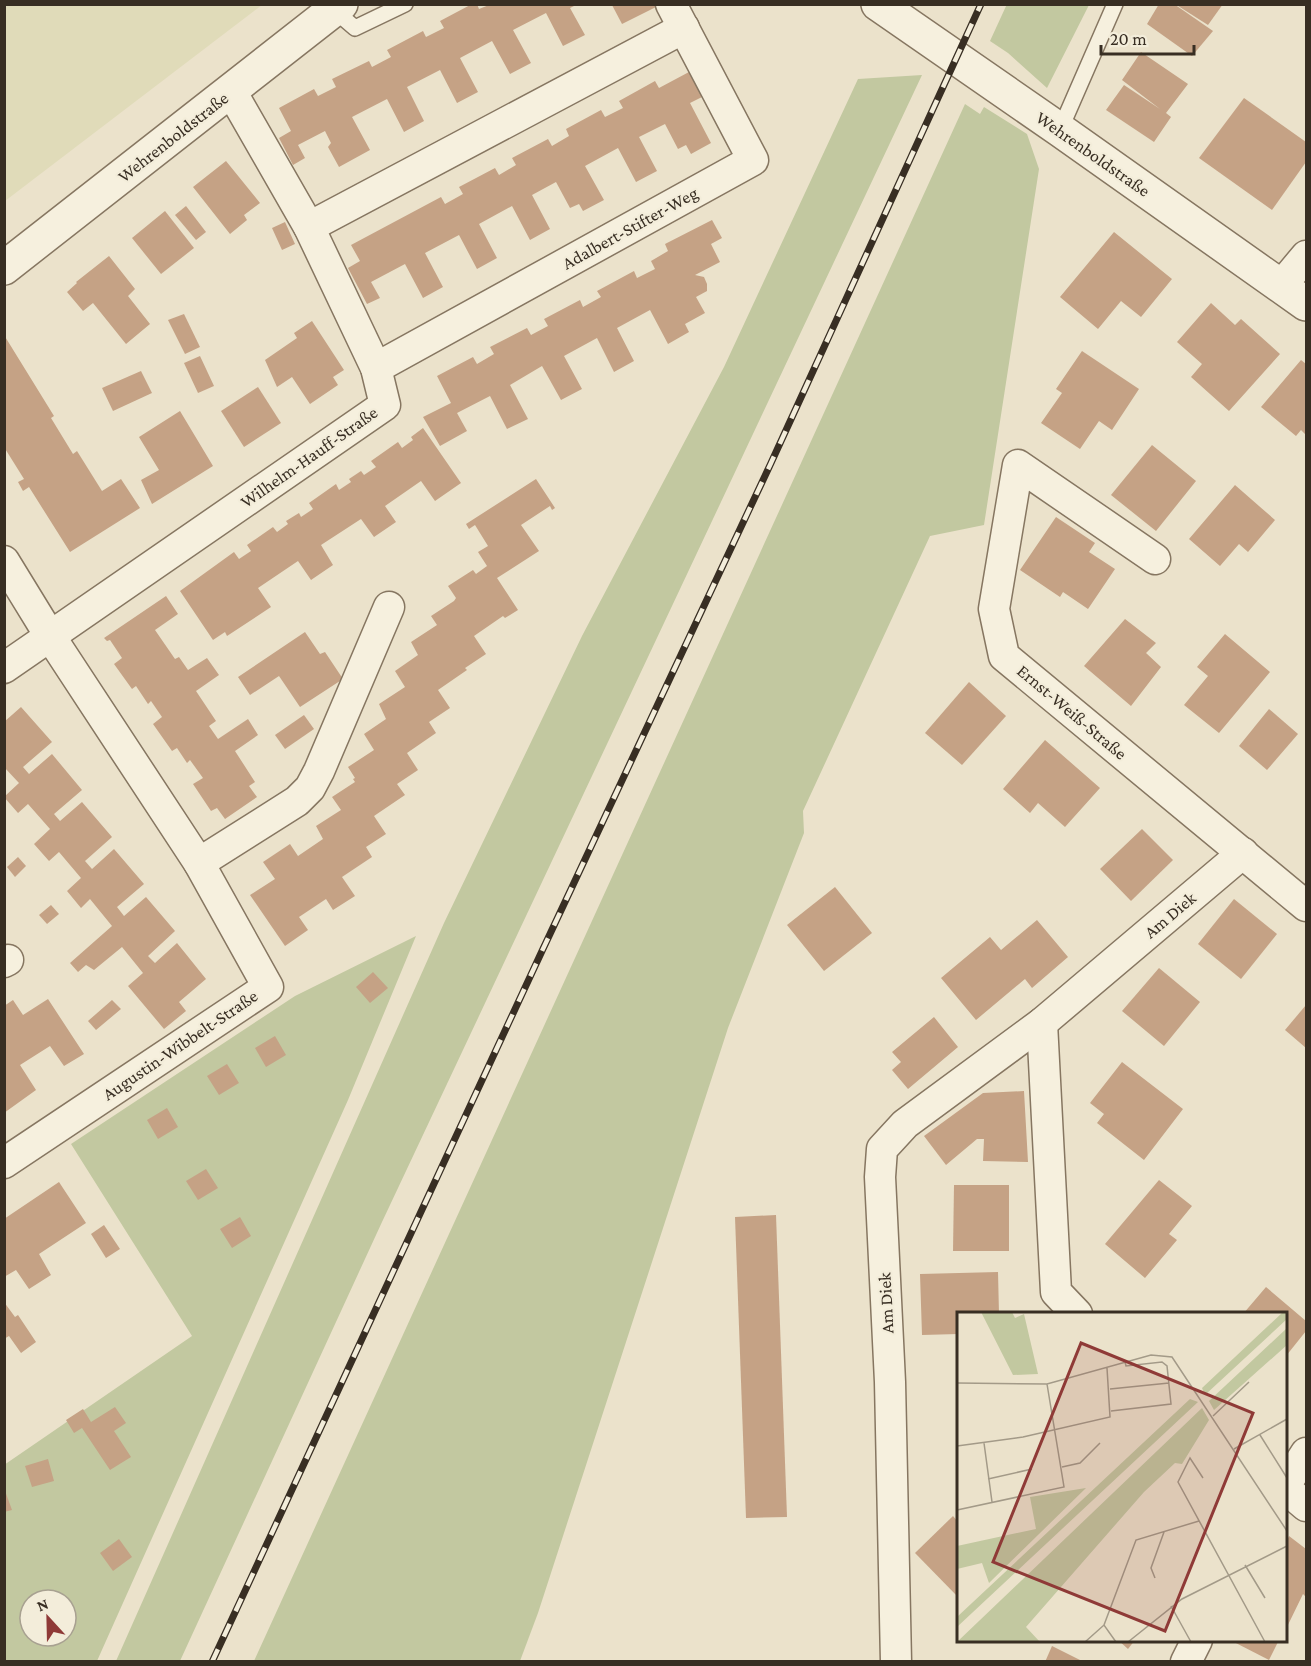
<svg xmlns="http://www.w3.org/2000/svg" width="1311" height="1666" font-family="'Crimson Pro',serif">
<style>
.farmland{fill:#e0dbb9}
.green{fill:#c2c8a0;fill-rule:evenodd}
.building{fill:#c5a285}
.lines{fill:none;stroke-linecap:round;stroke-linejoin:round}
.service-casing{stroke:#867661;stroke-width:18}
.minor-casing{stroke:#867661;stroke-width:33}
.tertiary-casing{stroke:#867661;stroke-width:36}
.service{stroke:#f6f0de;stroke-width:15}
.minor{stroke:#f6f0de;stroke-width:30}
.tertiary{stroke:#f6f0de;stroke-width:33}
.rail-casing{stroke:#382e23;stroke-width:7}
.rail{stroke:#f3edda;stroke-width:4.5;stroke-dasharray:14;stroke-linecap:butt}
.labels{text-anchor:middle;stroke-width:4.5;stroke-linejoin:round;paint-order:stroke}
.street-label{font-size:18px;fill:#382e23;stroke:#f3edda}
.inset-road{fill:none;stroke:#a39a88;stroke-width:1.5}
.view{fill:#8f3a37;fill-opacity:0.15;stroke:#8f3a37;stroke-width:3}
.inset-edge{fill:none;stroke:#382e23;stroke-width:3}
</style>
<rect width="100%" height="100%" fill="#ebe2cb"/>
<path class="farmland" d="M 5,4 L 262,4 L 262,5 L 5,201 Z"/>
<g class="green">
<path d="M 1007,4 L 1089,5 L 1047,88 L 1008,53 L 990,41 Z"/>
<path d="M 922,75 L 382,1222 L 180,1661 L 116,1661 L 444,923 L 582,636 L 724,367 L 858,79 Z"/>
<path d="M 965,104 L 980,114 L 984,107 L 1027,134 L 1039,169 L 984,525 L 930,536 L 803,811 L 804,833 L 728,1028 L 538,1613 L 520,1661 L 254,1661 Z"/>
<path d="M 416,936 L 348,1100 L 97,1661 L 5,1661 L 4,1465 L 192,1336 L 71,1144 L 295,996 ZM 30,1600 L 66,1600 L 66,1636 L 30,1636 Z"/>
</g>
<g class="building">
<path d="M 472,4 L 477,4 L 479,9 L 489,5 L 576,5 L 570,8 L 585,35 L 563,46 L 546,13 L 513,30 L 531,63 L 510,74 L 492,41 L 460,58 L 478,92 L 457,103 L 440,70 L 407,87 L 424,121 L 404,132 L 387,99 L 352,117 L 370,150 L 339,167 L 328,147 L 331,143 L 325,131 L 298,145 L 305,158 L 293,165 L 279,138 L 291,131 L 279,108 L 314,89 L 318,96 L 336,87 L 332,79 L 369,61 L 372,67 L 391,57 L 387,50 L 423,31 L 426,37 L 444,28 L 440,21 Z"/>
<path d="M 1159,4 L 1174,4 L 1213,31 L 1192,56 L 1147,24 Z"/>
<path d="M 1175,4 L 1223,4 L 1208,25 Z"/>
<path d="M 612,5 L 655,5 L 656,7 L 622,24 Z"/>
<path d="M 1141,52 L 1188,84 L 1166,113 L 1171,117 L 1154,142 L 1106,110 L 1124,85 L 1160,109 L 1122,80 Z"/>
<path d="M 689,72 L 702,97 L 690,103 L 711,143 L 691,154 L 686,145 L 678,149 L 665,124 L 639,137 L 657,171 L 636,182 L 618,148 L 585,166 L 604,200 L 583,211 L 579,204 L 570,208 L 556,182 L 532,195 L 550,229 L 530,240 L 512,206 L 479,224 L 497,258 L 477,269 L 459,235 L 425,253 L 443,287 L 423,298 L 405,264 L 371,282 L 380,298 L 367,304 L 348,268 L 360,261 L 351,245 L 441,197 L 445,204 L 463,194 L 459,187 L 495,168 L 499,175 L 516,165 L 512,158 L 548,139 L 552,146 L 569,136 L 566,129 L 601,110 L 605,117 L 623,108 L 619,101 L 655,81 L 659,88 Z"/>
<path d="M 1244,98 L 1306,142 L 1306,162 L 1272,210 L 1199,158 Z"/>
<path d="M 226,161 L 260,203 L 244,215 L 247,220 L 230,234 L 193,187 Z"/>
<path d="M 186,206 L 206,232 L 196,240 L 175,215 Z"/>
<path d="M 165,211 L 194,248 L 161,274 L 132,238 Z"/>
<path d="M 712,220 L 722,238 L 711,244 L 720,262 L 695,275 L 704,277 L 707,284 L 707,291 L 696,297 L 705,313 L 685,324 L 689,332 L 668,344 L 650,310 L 617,328 L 634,361 L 614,372 L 597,338 L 564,356 L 582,389 L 561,400 L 542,366 L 510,385 L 528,419 L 507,429 L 490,396 L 457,413 L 467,431 L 440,446 L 423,417 L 451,403 L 437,376 L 473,357 L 477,364 L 494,354 L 490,347 L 527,328 L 531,335 L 548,326 L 544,319 L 580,300 L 583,307 L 601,297 L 597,291 L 634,271 L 637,278 L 655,269 L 651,261 L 668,251 L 665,244 Z"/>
<path d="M 285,222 L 295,244 L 282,250 L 272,228 Z"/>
<path d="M 1114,232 L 1172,279 L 1141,317 L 1121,301 L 1098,329 L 1060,297 Z"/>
<path d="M 109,256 L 135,289 L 128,296 L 150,324 L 126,344 L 93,303 L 83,311 L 67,292 L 77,283 L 76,282 Z"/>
<path d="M 1211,303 L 1235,325 L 1241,319 L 1280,354 L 1229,411 L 1191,377 L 1202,364 L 1177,342 Z"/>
<path d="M 184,314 L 200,347 L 185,354 L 168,320 Z"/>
<path d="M 312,321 L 344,370 L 333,377 L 338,385 L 310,404 L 292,377 L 277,387 L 265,360 L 297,338 L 294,333 Z"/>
<path d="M 4,335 L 54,416 L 51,418 L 73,454 L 77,451 L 102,491 L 121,479 L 140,508 L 70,552 L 29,487 L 23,491 L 18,482 L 24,479 L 4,447 Z"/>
<path d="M 1082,351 L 1139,389 L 1112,430 L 1099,421 L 1080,449 L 1041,423 L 1062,393 L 1056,389 Z"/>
<path d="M 200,356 L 214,386 L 198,393 L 184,363 Z"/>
<path d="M 1301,360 L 1306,364 L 1306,435 L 1301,430 L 1296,436 L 1261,407 Z"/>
<path d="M 141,371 L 152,393 L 113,411 L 102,388 Z"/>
<path d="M 258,387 L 281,423 L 244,447 L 221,411 Z"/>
<path d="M 180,411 L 213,466 L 152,504 L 141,480 L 159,470 L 139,437 Z"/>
<path d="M 423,428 L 461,483 L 435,501 L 421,481 L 385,506 L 396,522 L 374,537 L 361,519 L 321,545 L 333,565 L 311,580 L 298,561 L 258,588 L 271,607 L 227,636 L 225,632 L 213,640 L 180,591 L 234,552 L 239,559 L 251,551 L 247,545 L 273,527 L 277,532 L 288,524 L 286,521 L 299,513 L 301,517 L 313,509 L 309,503 L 336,484 L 339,490 L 351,482 L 349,479 L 361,471 L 364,475 L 376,467 L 371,461 L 398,442 L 402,448 L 413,440 L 411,437 Z"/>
<path d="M 1152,445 L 1196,481 L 1156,531 L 1111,495 Z"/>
<path d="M 536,479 L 555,508 L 552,510 L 550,506 L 521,525 L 539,551 L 497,578 L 518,610 L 505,618 L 503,616 L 474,636 L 486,654 L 465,668 L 467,670 L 438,690 L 450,708 L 429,722 L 436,733 L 407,753 L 418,770 L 397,784 L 405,795 L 374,816 L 386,834 L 366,847 L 372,857 L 342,877 L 355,896 L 333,910 L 326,899 L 299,917 L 308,930 L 285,946 L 250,895 L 275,879 L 263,862 L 290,844 L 298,856 L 323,839 L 316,826 L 341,810 L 332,797 L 355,782 L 353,779 L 355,778 L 348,767 L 374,750 L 364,734 L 386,719 L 379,704 L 405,687 L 395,671 L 418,655 L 411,642 L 437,625 L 431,616 L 454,601 L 456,598 L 448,586 L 473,570 L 476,574 L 487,566 L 478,552 L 488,546 L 475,525 L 469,529 L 466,524 Z"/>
<path d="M 1235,485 L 1275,520 L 1248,552 L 1239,544 L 1220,566 L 1189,539 Z"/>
<path d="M 1056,517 L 1095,543 L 1089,552 L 1115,569 L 1088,609 L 1063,592 L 1060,597 L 1020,570 Z"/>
<path d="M 166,596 L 178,614 L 155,630 L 175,659 L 179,657 L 188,670 L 207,658 L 219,675 L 196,691 L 216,721 L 209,726 L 218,739 L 248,719 L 258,735 L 235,751 L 255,782 L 249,786 L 257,797 L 225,819 L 217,808 L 211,811 L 193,784 L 203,778 L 190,760 L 187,763 L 177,748 L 172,751 L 153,724 L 162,717 L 151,701 L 148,704 L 136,686 L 132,689 L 114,664 L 122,658 L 110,640 L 107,641 L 104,638 Z"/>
<path d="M 1125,619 L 1156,643 L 1146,653 L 1161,667 L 1131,706 L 1084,666 Z"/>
<path d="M 305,632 L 320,654 L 325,652 L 343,679 L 300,707 L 279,676 L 250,695 L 238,677 Z"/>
<path d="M 1225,634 L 1270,672 L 1219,733 L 1184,705 L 1208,676 L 1197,667 Z"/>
<path d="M 969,682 L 1006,716 L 962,765 L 925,733 Z"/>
<path d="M 21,707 L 52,742 L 23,767 L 29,774 L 52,754 L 82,790 L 54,814 L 60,821 L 82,802 L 112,837 L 85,861 L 92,869 L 114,849 L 144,884 L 117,907 L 124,916 L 146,897 L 175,931 L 148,956 L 155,963 L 177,943 L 206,979 L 179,1002 L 186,1011 L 164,1029 L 128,986 L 143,973 L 122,947 L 94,970 L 86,965 L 78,972 L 70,963 L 112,926 L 90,899 L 81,908 L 67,891 L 81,878 L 59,852 L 49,861 L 34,844 L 50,829 L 28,804 L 18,813 L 4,797 L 19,783 L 4,767 L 4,722 Z"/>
<path d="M 1269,709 L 1298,734 L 1267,770 L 1239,746 Z"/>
<path d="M 304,715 L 314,729 L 285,749 L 275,735 Z"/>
<path d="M 1045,740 L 1100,788 L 1065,827 L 1038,803 L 1030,813 L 1003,789 Z"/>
<path d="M 1142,829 L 1173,860 L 1131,901 L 1100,869 Z"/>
<path d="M 18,857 L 26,866 L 15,877 L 7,867 Z"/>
<path d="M 835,887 L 872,933 L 824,971 L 787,925 Z"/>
<path d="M 1234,899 L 1277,934 L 1241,979 L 1198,944 Z"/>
<path d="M 51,905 L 59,914 L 47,924 L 39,915 Z"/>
<path d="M 1037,920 L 1068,957 L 1032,988 L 1025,979 L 976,1020 L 941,978 L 990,937 L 1001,950 Z"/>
<path d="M 1159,968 L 1200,1002 L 1164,1046 L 1122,1011 Z"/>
<path d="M 373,972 L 388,988 L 370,1003 L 356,987 Z"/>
<path d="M 48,999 L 84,1054 L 64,1066 L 50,1046 L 20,1065 L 36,1090 L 4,1113 L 4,1006 L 13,1000 L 23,1015 Z"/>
<path d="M 112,1000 L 121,1009 L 96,1030 L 88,1021 Z"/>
<path d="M 1306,1005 L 1306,1048 L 1285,1030 Z"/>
<path d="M 934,1017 L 958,1047 L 908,1089 L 892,1070 L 901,1062 L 892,1052 Z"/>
<path d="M 275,1036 L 286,1055 L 266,1067 L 255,1048 Z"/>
<path d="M 1122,1062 L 1183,1109 L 1144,1160 L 1097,1123 L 1104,1114 L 1090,1103 Z"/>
<path d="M 227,1064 L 239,1083 L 219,1095 L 207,1076 Z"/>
<path d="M 1024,1091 L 1028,1162 L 983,1161 L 984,1139 L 977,1139 L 946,1165 L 924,1136 L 983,1093 Z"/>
<path d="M 167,1108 L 178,1127 L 158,1139 L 147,1120 Z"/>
<path d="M 206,1169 L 218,1188 L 198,1200 L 186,1181 Z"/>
<path d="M 1159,1180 L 1192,1206 L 1169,1234 L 1177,1240 L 1145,1278 L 1105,1244 Z"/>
<path d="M 59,1182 L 86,1223 L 39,1254 L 51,1275 L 29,1289 L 16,1270 L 4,1277 L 4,1219 Z"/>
<path d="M 954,1185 L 1009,1185 L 1009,1251 L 953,1251 Z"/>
<path d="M 776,1215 L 787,1517 L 746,1518 L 735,1217 Z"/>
<path d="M 240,1217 L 251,1236 L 232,1248 L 220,1229 Z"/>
<path d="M 104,1225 L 120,1249 L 106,1258 L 91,1234 Z"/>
<path d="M 998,1272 L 999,1314 L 958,1314 L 958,1334 L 922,1335 L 920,1274 Z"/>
<path d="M 1266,1287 L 1306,1321 L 1306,1331 L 1286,1356 L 1286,1314 L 1243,1314 Z"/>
<path d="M 4,1302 L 15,1317 L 18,1315 L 36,1342 L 21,1353 L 9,1336 L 4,1339 Z"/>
<path d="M 115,1407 L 126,1423 L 114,1431 L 131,1457 L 110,1470 L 82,1428 L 74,1433 L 66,1420 L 83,1409 L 91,1422 Z"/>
<path d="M 48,1459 L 54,1481 L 32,1487 L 25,1466 Z"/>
<path d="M 4,1488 L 12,1510 L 4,1512 Z"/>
<path d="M 953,1516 L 958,1522 L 958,1597 L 915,1553 Z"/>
<path d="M 1289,1536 L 1306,1549 L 1306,1597 L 1303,1594 L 1286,1629 L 1286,1543 Z"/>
<path d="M 119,1539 L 132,1557 L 113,1571 L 100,1553 Z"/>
<path d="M 1118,1640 L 1135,1640 L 1128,1649 Z"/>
<path d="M 1230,1640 L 1279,1640 L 1269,1660 Z"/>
<path d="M 1052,1646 L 1084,1662 L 1045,1662 Z"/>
</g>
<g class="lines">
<g class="service-casing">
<g id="service">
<path d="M 334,10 L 355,28 L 405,4"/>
<path d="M 1060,130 L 1115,4"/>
</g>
</g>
<g class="minor-casing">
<g id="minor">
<path d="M 309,227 L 684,28"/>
<path d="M 1281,286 L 1306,256"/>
<path d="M 376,368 L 753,160 L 671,4"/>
<path d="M 1155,559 L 1018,465 L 994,609 L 1004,656 L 1306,906"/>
<path d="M 4,561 L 50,636 L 199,863 L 268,987 L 4,1163"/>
<path d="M 4,668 L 385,405 L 376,368 L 309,227 L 231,91"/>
<path d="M 199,863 L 297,801 L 310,788 L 319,771 L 389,607"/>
<path d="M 4,962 L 8,960"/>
<path d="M 1042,1023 L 1056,1292 L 1077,1314"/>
<path d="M 1286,1484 L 1306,1453"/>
<path d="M 1286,1489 L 1306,1506"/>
<path d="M 896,1662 L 890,1382 L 880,1177 L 882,1149 L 905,1124 L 1042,1023 L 1243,853"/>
<path d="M 1186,1662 L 1197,1640"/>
</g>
</g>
<g class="tertiary-casing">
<g id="tertiary">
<path d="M 878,4 L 1060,130 L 1306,304"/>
<path d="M 4,268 L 341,4"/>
</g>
</g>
<use href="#service" class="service"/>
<use href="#minor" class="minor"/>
<use href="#tertiary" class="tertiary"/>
<g class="rail-casing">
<path id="rail" d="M 212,1662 L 542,951 L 771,463 L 981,4"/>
</g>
<use href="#rail" class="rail"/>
</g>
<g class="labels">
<g class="street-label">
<text transform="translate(173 137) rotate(-38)" y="6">Wehrenboldstraße</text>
<text transform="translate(1093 154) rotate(35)" y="6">Wehrenboldstraße</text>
<text transform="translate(630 228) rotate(-29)" y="6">Adalbert-Stifter-Weg</text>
<text transform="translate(309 457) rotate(-35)" y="6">Wilhelm-Hauff-Straße</text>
<text transform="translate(1072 712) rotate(40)" y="6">Ernst-Weiß-Straße</text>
<text transform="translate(1170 915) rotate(-40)" y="6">Am Diek</text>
<text transform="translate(180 1045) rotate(-34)" y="6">Augustin-Wibbelt-Straße</text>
<text transform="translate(886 1303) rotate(-93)" y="6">Am Diek</text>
</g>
</g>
<g transform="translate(957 1312)">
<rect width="330" height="330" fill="#ebe2cb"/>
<path d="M 24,0 L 55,0 L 58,6 L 67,2 L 81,62 L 56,63 ZM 326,0 L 330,0 L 330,7 L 248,83 L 245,76 ZM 330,16 L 330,33 L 257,98 L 252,89 ZM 233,87 L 241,90 L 0,315 L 0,305 ZM 245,96 L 252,108 L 225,152 L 218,151 L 187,180 L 69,315 L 83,330 L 0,330 ZM 129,176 L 32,271 L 25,251 L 0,257 L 0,234 L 79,217 L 73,185 Z" fill="#c2c8a0"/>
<path class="inset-road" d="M 0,71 L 90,72 L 194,43 L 215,45 L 330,219M 153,77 L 212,71M 154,99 L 214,92 L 210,54 L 205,50 L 169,54 L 168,50M 256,104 L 292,70M 303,123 L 330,166M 27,131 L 35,190M 0,134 L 66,125 L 153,105 L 150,56M 277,137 L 330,107M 105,155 L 123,151 L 143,131M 246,166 L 233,146 L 221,170 L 308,330M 31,167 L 75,157M 0,198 L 107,175 L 90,72M 288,253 L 308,286M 198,266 L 194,256 L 207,220M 214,294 L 234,330M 147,313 L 179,228 L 242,209M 128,330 L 147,313 L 159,330M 171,330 L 225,287 L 330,234"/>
<path class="view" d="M 124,31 L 296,101 L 208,319 L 36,250 Z"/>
<rect width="330" height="330" class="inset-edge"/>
</g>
<rect width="1311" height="1666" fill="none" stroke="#382e23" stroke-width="12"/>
<g transform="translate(48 1618) rotate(338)"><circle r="28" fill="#f3edda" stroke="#a8a191" stroke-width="1.5"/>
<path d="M0-4.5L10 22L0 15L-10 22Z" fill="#8f3a37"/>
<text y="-9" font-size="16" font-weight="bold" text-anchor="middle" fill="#382e23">N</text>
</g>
<path d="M1101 45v9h93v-9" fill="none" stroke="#382e23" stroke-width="3"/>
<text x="1110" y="45" font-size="18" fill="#382e23" stroke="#f3edda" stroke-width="4.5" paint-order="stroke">20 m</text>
</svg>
